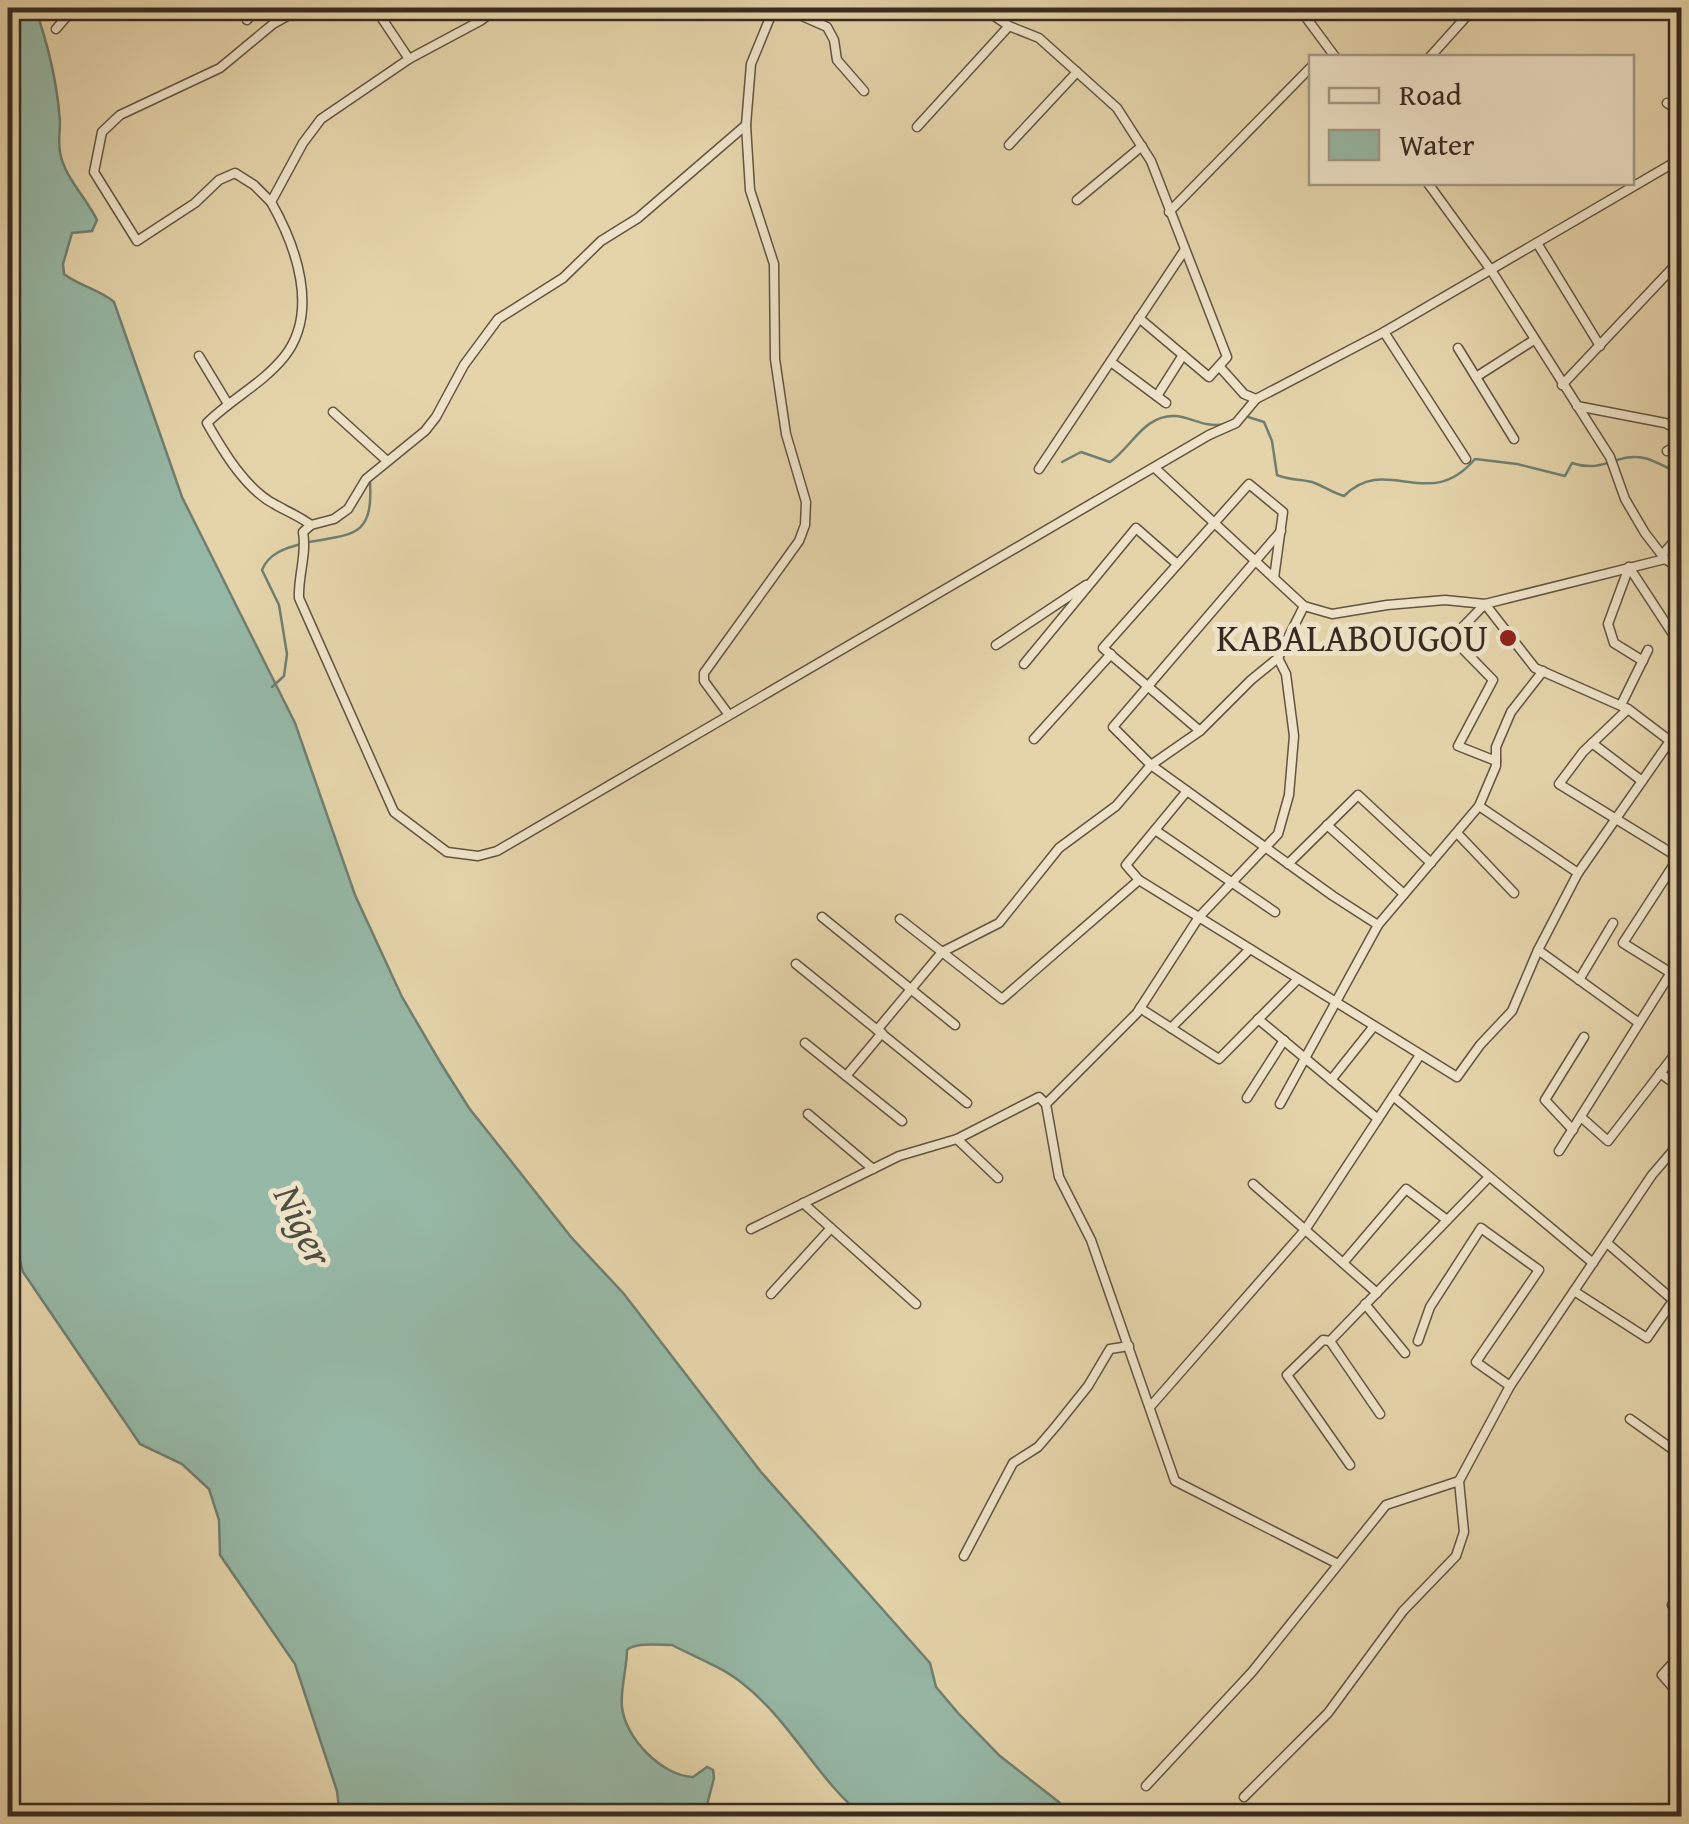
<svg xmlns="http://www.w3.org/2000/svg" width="1689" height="1824" font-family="'Gentium Book Plus',serif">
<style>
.water{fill:#96b8a6;stroke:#707f70;stroke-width:2.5}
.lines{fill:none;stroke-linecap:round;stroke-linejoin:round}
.stream{stroke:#707f70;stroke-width:2.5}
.minor-casing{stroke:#635442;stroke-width:11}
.minor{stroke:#eee3c8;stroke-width:8}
.poi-dot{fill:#8f2418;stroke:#eee3c8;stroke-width:4}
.labels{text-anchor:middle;stroke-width:10;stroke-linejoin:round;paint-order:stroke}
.poi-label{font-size:38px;fill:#382a20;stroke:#eee3c8;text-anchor:end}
.water-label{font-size:40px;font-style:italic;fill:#504e42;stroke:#eee3c8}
</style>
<rect width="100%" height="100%" fill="#e5d4aa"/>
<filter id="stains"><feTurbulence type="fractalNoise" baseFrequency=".002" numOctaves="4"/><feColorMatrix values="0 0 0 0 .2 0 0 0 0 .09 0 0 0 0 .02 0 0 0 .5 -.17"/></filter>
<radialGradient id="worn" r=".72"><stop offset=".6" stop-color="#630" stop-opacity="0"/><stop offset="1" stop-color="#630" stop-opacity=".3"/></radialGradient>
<path class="water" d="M 8,8 L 35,8 C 48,44 57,82 60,121 C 60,131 58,142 60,152 C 64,177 86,197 97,220 L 92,231 L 72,233 L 63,264 L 64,274 C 79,286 99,289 114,302 L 182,497 L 295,723 L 355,895 L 402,997 L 440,1062 L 469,1108 L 571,1237 L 624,1294 L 761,1472 L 930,1663 L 936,1687 L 958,1713 L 1000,1756 L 1060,1803 L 1070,1816 L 863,1816 C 816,1778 790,1720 742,1683 C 722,1667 695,1657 672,1645 C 660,1645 635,1642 627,1650 C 627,1668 620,1690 622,1707 C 625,1738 662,1776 693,1777 L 707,1767 L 713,1770 L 714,1778 L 704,1816 L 340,1816 L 337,1791 L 295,1664 L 220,1555 L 219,1520 L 209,1489 L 182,1464 L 140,1444 L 23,1272 L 8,1217 Z"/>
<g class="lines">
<g class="stream">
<path d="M 1245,416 L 1264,422 L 1272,441 L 1277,475 C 1289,480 1299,479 1312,482 C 1322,485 1332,493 1344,496 C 1387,453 1428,514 1475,459 L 1517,464 L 1565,476 L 1572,463 C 1604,474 1617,452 1644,458 C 1657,461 1670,469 1682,476"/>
<path d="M 1062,462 L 1081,452 L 1110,462 C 1132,447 1144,414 1176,416 C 1194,418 1205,428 1224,424"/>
<path d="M 309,542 C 355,534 373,536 370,482"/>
<path d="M 272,687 L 284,676 L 287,654 L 279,605 L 262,570 C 268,554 285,548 301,544"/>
</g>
<g class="minor-casing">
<g id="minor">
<path d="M 375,8 L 409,59"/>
<path d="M 784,8 L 827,27 L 834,40 L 837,60 L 864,91"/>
<path d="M 982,8 L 1009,26 L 1039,38 L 1117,108 L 1151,161 L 1227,357 L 1219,366 L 1244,394 L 1256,399"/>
<path d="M 1299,8 L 1336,58"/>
<path d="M 1035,13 L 1040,8"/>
<path d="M 247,20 L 257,8"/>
<path d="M 56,29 L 74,8"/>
<path d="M 1429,58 L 1474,8"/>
<path d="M 1667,103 L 1682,112"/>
<path d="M 746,125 L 638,218 L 601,241 L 563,278 L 498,319 L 464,365 L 436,417 L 425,431 L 366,479 L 348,509 L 334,519 L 311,525 L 303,532 C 307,555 298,575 299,598 L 394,812 L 447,852 L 478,856 L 497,851 L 1209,435 L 1236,423 L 1256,399 L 1384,332 L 1682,158"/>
<path d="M 917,127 L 1009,26"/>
<path d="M 1009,145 L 1077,72"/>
<path d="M 1427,182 L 1491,270 L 1610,457 L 1625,499 L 1645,533 L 1665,559 L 1682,570"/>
<path d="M 1077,200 L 1142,146"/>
<path d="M 271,202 L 254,185 L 235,173 L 219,180 L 195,203 L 137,241 L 94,172 L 102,132 L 120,115 L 220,68 L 273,24 L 291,14 L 317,8"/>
<path d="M 1169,212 L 1312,66"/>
<path d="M 1537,243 L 1600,346"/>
<path d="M 1139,318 L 1209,377 L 1219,366"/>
<path d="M 1384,332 L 1466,459"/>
<path d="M 1458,348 L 1514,439"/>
<path d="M 199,356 L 228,404"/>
<path d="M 1111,362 L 1166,403"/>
<path d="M 1476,377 L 1534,340"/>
<path d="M 1562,385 L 1682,258"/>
<path d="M 1157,396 L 1183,355"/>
<path d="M 1577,406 L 1665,423 L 1682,432"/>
<path d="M 333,412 L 386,460"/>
<path d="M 1667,451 L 1682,443"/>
<path d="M 1039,469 L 1184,251"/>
<path d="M 1156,469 L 1304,606"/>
<path d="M 311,525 C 299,516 288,512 276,505 C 246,490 223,451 207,423 C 231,399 262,384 284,357 C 320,312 296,246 271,202 L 303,143 L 321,119 L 409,59 L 480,21 L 498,8"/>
<path d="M 1281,531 L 1113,727 L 1151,765 L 1333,896 L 1378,925"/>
<path d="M 1662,555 L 1682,532"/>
<path d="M 1629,567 L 1608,624 L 1614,643 L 1643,661"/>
<path d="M 1629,567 L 1682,648"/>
<path d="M 996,645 L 1086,585"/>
<path d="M 1024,664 L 1136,528 L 1177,564"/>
<path d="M 1621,705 L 1648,650"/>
<path d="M 1628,709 L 1583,752 L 1559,784 L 1678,857"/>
<path d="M 729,715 L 704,681 L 704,673 L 799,541 L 805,525 L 806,502 L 786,434 L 775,359 L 774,264 L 750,190 L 746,125 L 751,64 L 774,8"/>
<path d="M 1200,731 L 1103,648 L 1249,484 L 1283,512 L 1274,578"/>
<path d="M 1034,739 L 1111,654"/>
<path d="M 1592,743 L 1642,781"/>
<path d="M 1496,761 L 1458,746 L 1493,680 L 1452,638 L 1485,604 L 1535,668 L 1628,709 L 1682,750"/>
<path d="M 1187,791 L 1126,865 L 1139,880 L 1457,1077 L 1480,1045 L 1512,1011 L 1538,950 L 1578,873 L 1670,741"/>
<path d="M 1479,806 L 1578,873"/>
<path d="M 1327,825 L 1404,894"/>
<path d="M 1155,830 L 1275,912"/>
<path d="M 1457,833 L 1514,893"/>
<path d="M 1288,864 L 1358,795 L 1431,863"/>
<path d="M 822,917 L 955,1025"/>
<path d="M 900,919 L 1002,999 L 1139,880"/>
<path d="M 1538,950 L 1639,1023"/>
<path d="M 796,964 L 967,1103"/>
<path d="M 1671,973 L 1623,943 L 1682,852"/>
<path d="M 1579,980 L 1613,923"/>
<path d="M 1140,1008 L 1219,1059 L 1298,979"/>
<path d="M 1258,1019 L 1378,1119"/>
<path d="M 1171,1028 L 1250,949"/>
<path d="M 877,1030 L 942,952 L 999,923 L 1059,848 L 1116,806 L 1151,765 L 1200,731 L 1251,680 L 1278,658 L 1304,606 L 1332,614 L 1387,605 L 1445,600 L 1485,604 L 1665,559"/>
<path d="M 805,1043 L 902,1121"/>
<path d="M 1660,1073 L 1682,1089"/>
<path d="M 846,1076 L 882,1033"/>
<path d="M 1331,1080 L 1374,1026"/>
<path d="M 1393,1096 L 1593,1263"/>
<path d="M 1247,1098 L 1284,1040"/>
<path d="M 1046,1104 L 1137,1013 L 1199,917 L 1278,834 L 1289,795 L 1294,736 L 1286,674 L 1278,658"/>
<path d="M 1280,1104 L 1378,925 L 1479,806 L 1496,766 L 1496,747 L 1511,712 L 1543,671"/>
<path d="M 808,1114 L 873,1169"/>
<path d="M 1581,1117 L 1608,1141 L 1682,1045"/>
<path d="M 1573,1130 L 1545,1100 L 1584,1037"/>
<path d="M 957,1139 L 998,1178"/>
<path d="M 1559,1151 L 1682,955"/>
<path d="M 1253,1184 L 1377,1293"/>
<path d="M 803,1203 L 916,1304"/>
<path d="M 751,1229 L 899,1156 L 957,1139 L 1039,1097 L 1046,1104 L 1059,1177 L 1091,1240 L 1175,1481 L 1338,1564"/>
<path d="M 1607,1243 L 1673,1300"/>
<path d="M 1343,1263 L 1406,1189 L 1447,1220"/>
<path d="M 1574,1291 L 1647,1338 L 1682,1288"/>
<path d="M 771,1294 L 831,1228"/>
<path d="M 1365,1304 L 1405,1353"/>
<path d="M 1330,1341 L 1380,1414"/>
<path d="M 1418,1341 L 1430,1307 L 1481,1228 L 1539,1270 L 1476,1362 L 1510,1386"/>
<path d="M 1150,1407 L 1305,1230 L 1420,1055"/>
<path d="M 1630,1419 L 1682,1456"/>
<path d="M 1350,1465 L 1287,1375 L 1323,1340 L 1330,1341 L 1489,1177"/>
<path d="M 964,1556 L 1013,1463 L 1038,1447 L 1056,1426 L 1088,1386 L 1110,1349 L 1129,1346"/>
<path d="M 1672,1605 L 1682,1587"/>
<path d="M 1682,1653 L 1662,1675 L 1682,1698"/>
<path d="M 1146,1786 L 1252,1672 L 1386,1505 L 1459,1481"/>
<path d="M 1244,1797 L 1328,1713 L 1403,1611 L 1456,1556 L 1464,1532 L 1459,1481 L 1510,1386 L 1652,1175 L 1682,1140"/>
</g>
</g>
<use href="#minor" class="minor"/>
</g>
<circle class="poi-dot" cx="1508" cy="638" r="10"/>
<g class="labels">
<g class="poi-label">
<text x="1488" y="651">KABALABOUGOU</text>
</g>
<g class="water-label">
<text transform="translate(304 1225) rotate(64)" y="14">Niger</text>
</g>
</g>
<rect width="1689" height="1824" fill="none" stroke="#e5d4aa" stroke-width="40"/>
<rect x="10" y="10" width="1669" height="1804" fill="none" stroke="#382a20" stroke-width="5"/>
<rect x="20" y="20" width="1649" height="1784" fill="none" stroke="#382a20" stroke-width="2.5"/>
<rect x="1309" y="55" width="325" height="130" fill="#eee3c8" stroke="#a59985" stroke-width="2.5"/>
<rect x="1329" y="88" width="50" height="15" fill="#eee3c8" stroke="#a59985" stroke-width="2.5"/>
<text x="1399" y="105" font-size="30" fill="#382a20">Road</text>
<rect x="1329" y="130" width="50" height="30" fill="#96b8a6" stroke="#a59985" stroke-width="2.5"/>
<text x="1399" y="155" font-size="30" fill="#382a20">Water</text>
<rect width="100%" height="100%" filter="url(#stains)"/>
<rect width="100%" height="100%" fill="url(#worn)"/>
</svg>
